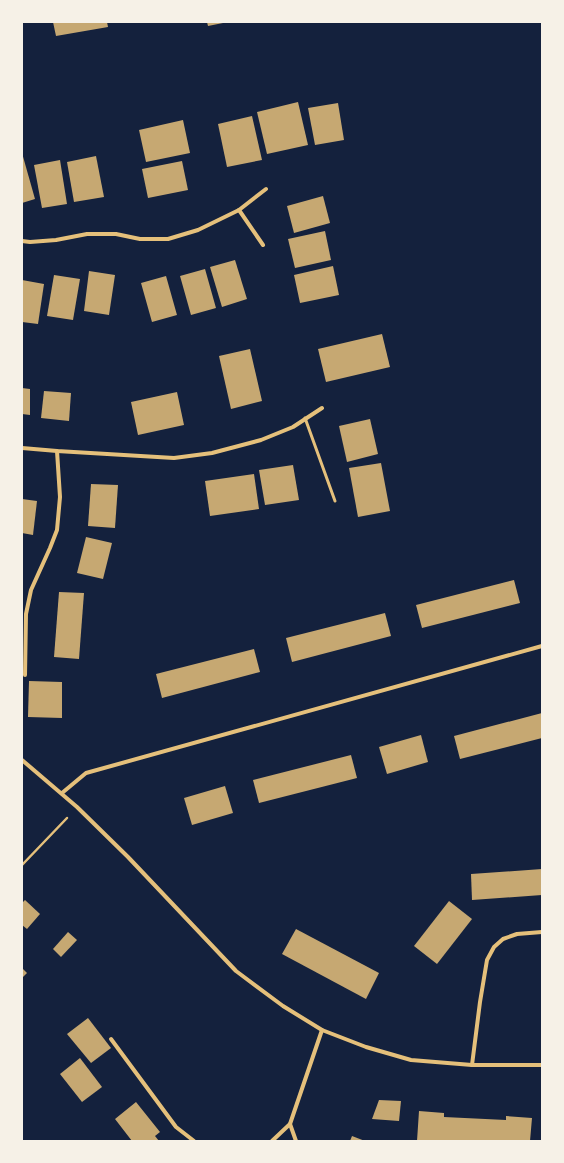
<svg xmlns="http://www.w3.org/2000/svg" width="564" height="1163" font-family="'Noto Sans',sans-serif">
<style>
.building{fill:#c6a872}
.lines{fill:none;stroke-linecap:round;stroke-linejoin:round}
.path{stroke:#e5c07b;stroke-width:2.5}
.service{stroke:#e5c07b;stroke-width:3}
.minor{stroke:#e5c07b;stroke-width:4}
</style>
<rect width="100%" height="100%" fill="#14213d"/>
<g class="building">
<path d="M 53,22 L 107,22 L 108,27 L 56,36 Z"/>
<path d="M 207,22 L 223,22 L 223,23 L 208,26 Z"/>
<path d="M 298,102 L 308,145 L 267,154 L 257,112 Z"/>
<path d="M 338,103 L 344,140 L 315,145 L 308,108 Z"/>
<path d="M 252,116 L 262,160 L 227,167 L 218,124 Z"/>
<path d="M 183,120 L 190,153 L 146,162 L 139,130 Z"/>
<path d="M 22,153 L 35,199 L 22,203 Z"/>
<path d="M 96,156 L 104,197 L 74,202 L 67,162 Z"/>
<path d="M 60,160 L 67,204 L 42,208 L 34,165 Z"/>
<path d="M 182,161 L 188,190 L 148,198 L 142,169 Z"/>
<path d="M 323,196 L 330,223 L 294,233 L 287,206 Z"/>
<path d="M 325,231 L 331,260 L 295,268 L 288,239 Z"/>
<path d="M 235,260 L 247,299 L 222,307 L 210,267 Z"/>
<path d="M 333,266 L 339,295 L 300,303 L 294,275 Z"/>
<path d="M 205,269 L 216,308 L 191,315 L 180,276 Z"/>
<path d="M 89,271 L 115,275 L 109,315 L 84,311 Z"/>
<path d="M 54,275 L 80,279 L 73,320 L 47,316 Z"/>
<path d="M 166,276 L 177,315 L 152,322 L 141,283 Z"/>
<path d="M 22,280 L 44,284 L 38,324 L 22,322 Z"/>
<path d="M 382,334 L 390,367 L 326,382 L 318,349 Z"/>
<path d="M 250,349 L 262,401 L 231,409 L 219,356 Z"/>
<path d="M 22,388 L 30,389 L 30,415 L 22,414 Z"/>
<path d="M 44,391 L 71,393 L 69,421 L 41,418 Z"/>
<path d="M 177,392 L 184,425 L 138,435 L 131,402 Z"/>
<path d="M 370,419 L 378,454 L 347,462 L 339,426 Z"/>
<path d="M 381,463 L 390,511 L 358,517 L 349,468 Z"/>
<path d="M 293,465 L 299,500 L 265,505 L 259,470 Z"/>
<path d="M 254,474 L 259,509 L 210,516 L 205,481 Z"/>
<path d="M 91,484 L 118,485 L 115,528 L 88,526 Z"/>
<path d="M 22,499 L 37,501 L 33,535 L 22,533 Z"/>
<path d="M 86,537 L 112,543 L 103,579 L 77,573 Z"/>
<path d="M 514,580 L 520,603 L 422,628 L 416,605 Z"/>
<path d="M 59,592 L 84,593 L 79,659 L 54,657 Z"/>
<path d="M 385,613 L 391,636 L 292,662 L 286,638 Z"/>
<path d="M 254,649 L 260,672 L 162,698 L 156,674 Z"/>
<path d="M 29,681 L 62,682 L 62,718 L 28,717 Z"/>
<path d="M 542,713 L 542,738 L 460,759 L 454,736 Z"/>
<path d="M 421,735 L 428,762 L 387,774 L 379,747 Z"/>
<path d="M 351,755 L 357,778 L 259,803 L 253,780 Z"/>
<path d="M 225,786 L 233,813 L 192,825 L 184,798 Z"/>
<path d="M 542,869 L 542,895 L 472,900 L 471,874 Z"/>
<path d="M 25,900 L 40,914 L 27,929 L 22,925 L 22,903 Z"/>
<path d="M 449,901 L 472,919 L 437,964 L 414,946 Z"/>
<path d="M 296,929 L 379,973 L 366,999 L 282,954 Z"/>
<path d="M 68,932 L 77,940 L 61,957 L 53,949 Z"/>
<path d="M 22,968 L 27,973 L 22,978 Z"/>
<path d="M 88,1018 L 111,1048 L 91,1063 L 67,1034 Z"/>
<path d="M 80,1058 L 102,1087 L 82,1102 L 60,1074 Z"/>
<path d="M 379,1100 L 401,1101 L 399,1121 L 372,1119 Z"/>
<path d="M 136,1102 L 160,1132 L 155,1136 L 159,1141 L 132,1141 L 115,1119 Z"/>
<path d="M 419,1111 L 444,1113 L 444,1117 L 506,1120 L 506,1116 L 532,1118 L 530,1141 L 417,1141 Z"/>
<path d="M 352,1136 L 365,1141 L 350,1141 Z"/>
</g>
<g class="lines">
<path class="path" d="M 22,865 L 67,818"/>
<path class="service" d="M 305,418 L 335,501"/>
<g class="minor">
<path d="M 239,210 L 263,245"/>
<path d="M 22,241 L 30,242 L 56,240 L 87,234 L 116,234 L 140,239 L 168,239 L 198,230 L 239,210 L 266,189"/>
<path d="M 22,448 L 57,451 L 174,458 L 212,453 L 261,440 L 293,427 L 322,408"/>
<path d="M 25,675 L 26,614 L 31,590 L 50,548 L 57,530 L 60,497 L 57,451"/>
<path d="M 22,760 L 77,807 L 128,857 L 236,971 L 283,1006 L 322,1030 L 366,1047 L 411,1060 L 472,1065 L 542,1065"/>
<path d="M 62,793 L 86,773 L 542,646"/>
<path d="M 111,1039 L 176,1127 L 194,1141"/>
<path d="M 472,1065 L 480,1002 L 487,960 L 494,947 L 503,939 L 517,934 L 542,932"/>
<path d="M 290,1124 L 296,1141"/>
<path d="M 272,1141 L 290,1124 L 322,1030"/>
</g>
</g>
<rect width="564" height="1163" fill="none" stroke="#f6f1e7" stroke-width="46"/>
</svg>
